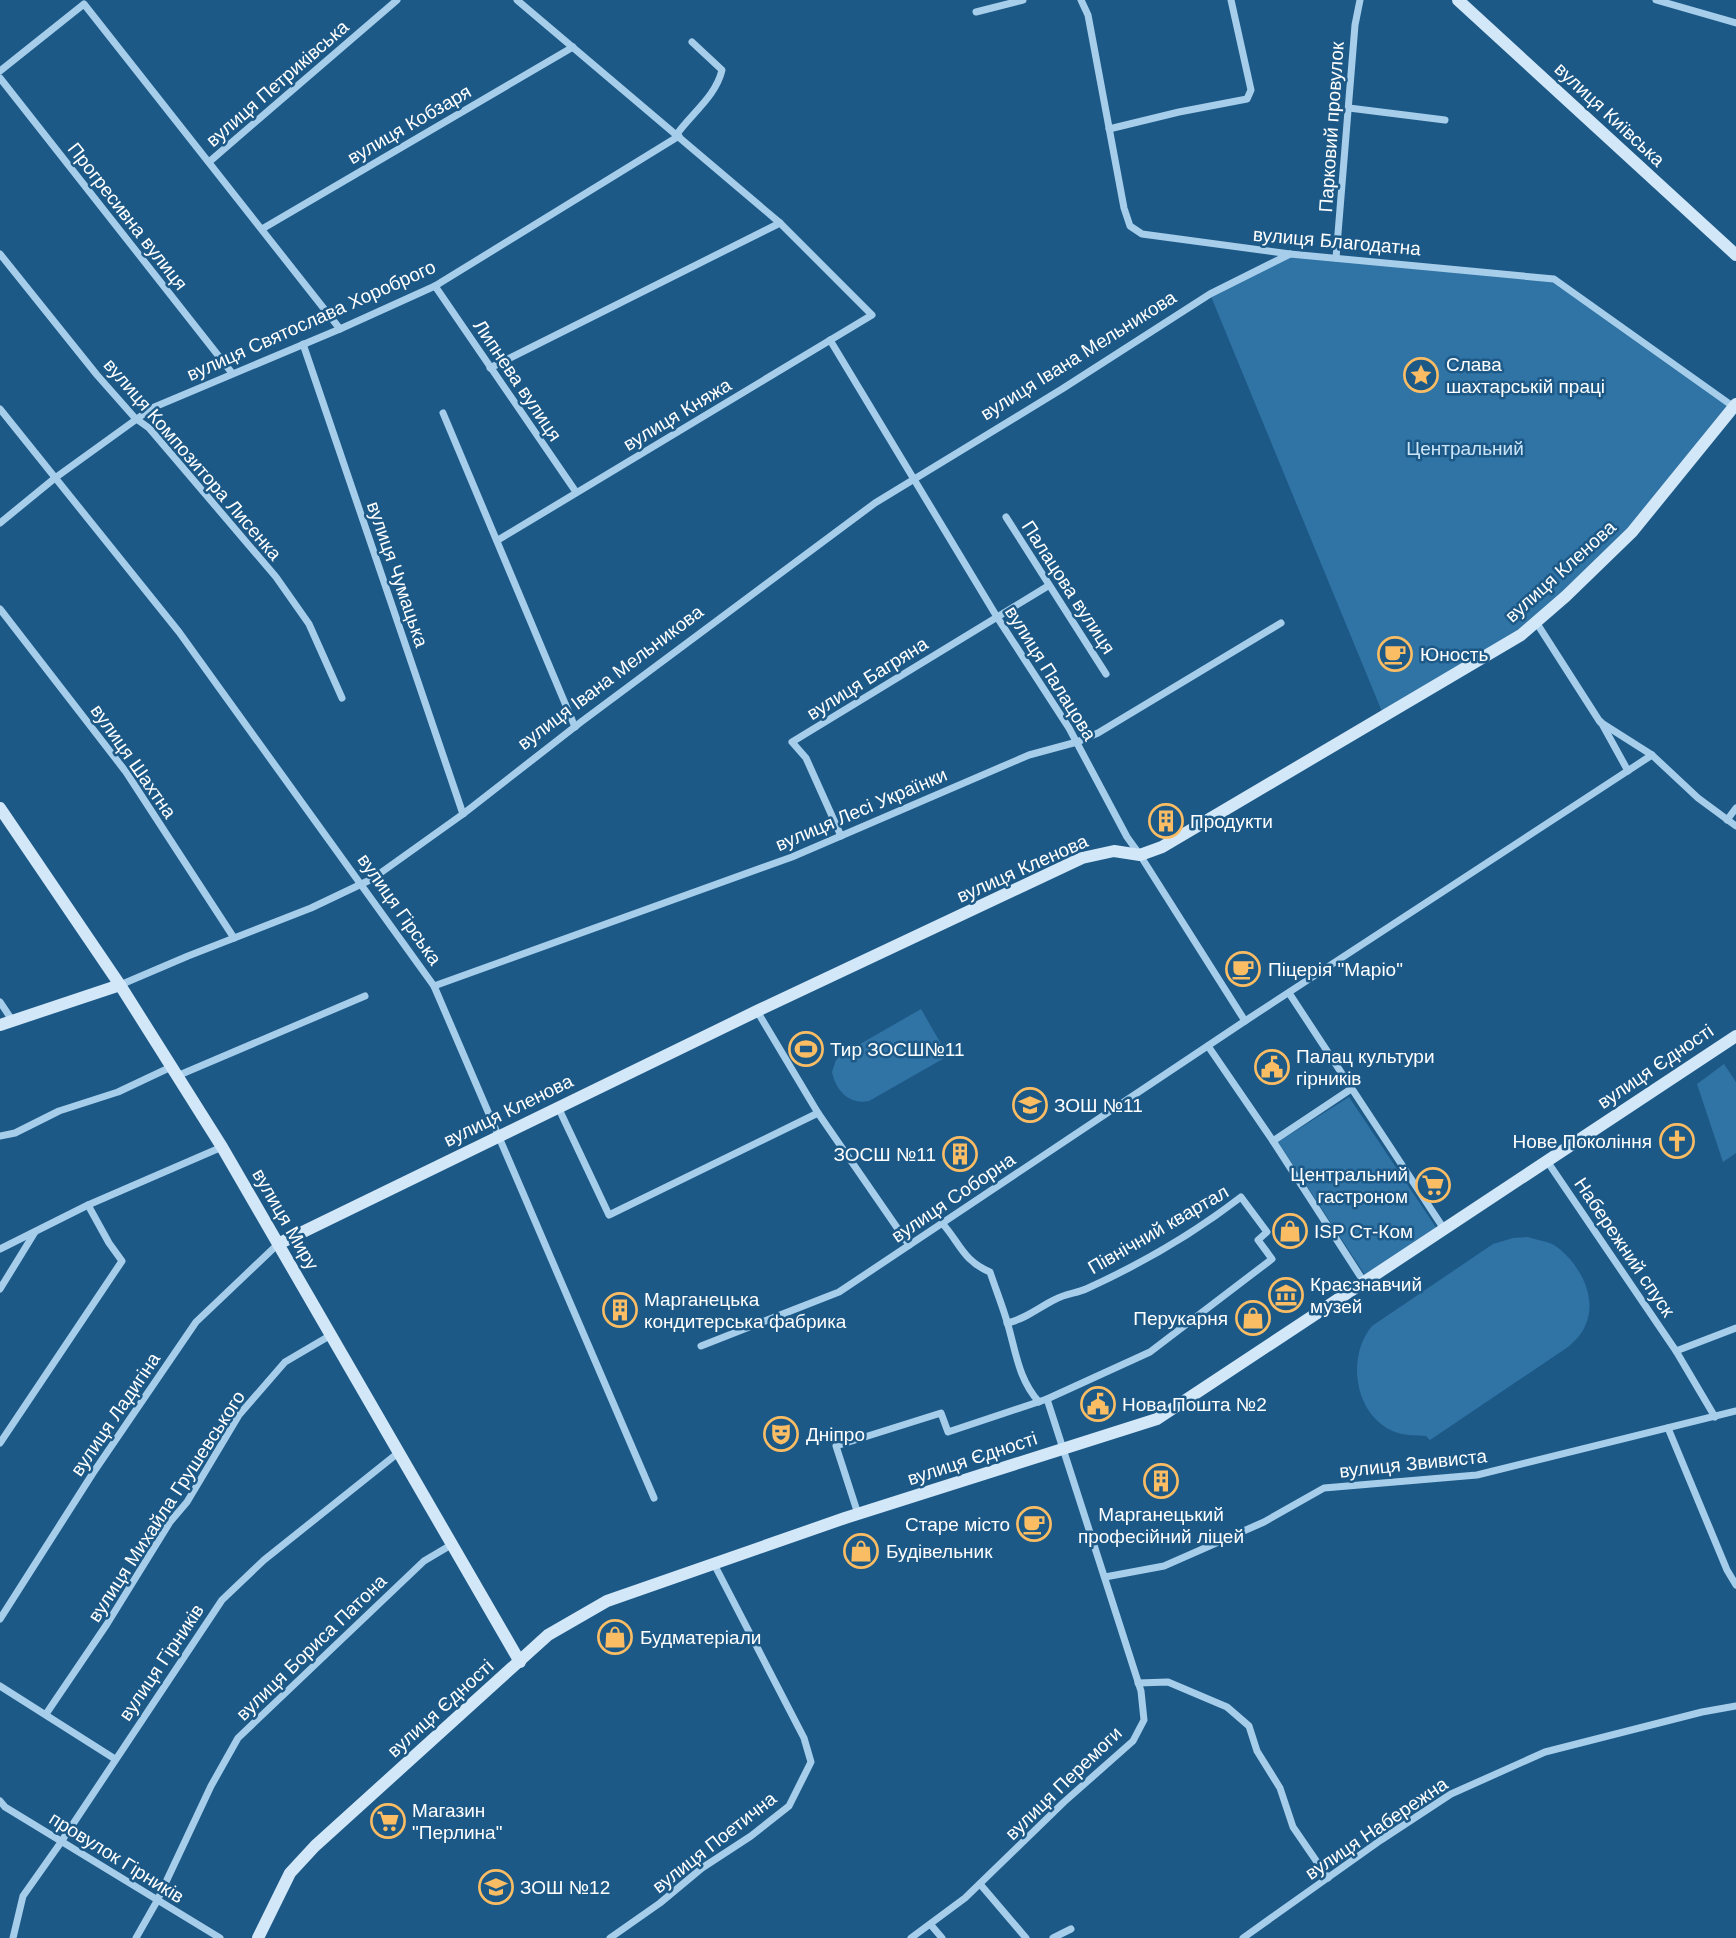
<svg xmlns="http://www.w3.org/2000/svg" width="1736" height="1938" font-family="Arial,sans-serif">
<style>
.green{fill:#3073a5}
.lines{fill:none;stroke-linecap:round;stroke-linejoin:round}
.street{stroke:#a6ceeb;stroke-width:7}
.secondary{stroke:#d2e7f8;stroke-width:12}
.labels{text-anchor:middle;stroke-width:5;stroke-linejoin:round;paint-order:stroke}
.street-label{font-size:19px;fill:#fff;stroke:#1d5987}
.poi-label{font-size:19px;fill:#fff;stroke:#1d5987;text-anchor:start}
.park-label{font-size:19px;fill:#cbe5f8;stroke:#1d5987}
</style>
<rect width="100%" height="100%" fill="#1d5987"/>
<g class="green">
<path d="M 1290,254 L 1554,279 L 1734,407 L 1632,532 L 1521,635 L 1383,714 L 1210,294 Z"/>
<path d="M 921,1009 L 948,1056 L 869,1101 C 848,1105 836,1090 832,1072 L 836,1060 L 841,1055 Z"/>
<path d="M 1724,1064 L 1736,1082 L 1736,1153 L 1723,1162 L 1697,1084 Z"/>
<path d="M 1349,1097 L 1437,1229 L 1365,1275 L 1278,1142 Z"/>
<path d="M 1528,1237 C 1536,1240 1547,1241 1554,1245 C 1578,1261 1599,1297 1585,1326 C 1582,1334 1575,1341 1568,1347 L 1430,1440 L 1426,1436 C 1417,1435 1407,1436 1398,1433 C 1355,1419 1345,1358 1372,1326 L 1493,1244 L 1513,1238 Z"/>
</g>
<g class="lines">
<g class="street">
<path d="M 1081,0 L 1088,15 L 1124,208 L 1130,226 L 1142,234 L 1290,254 L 1554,279 L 1734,407"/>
<path d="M 1656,0 L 1736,23"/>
<path d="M 976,12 L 1023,0"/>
<path d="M 0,71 L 84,4 L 340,329"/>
<path d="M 0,78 L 232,373"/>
<path d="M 1349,108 L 1445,120"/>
<path d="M 1109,129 L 1179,112 L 1247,99 L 1251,90 L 1231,0"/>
<path d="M 677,134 C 692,113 716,96 722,70 L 692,42"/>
<path d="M 209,162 L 397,0"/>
<path d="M 262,229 L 573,47"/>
<path d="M 0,254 L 97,375 L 135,418 L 149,428 L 276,577 L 309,624 L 342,698"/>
<path d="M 1336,258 L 1355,25 L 1360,0"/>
<path d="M 435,286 L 576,492"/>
<path d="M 830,340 L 997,617 L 1069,728 L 1127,837 L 1140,855 L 1245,1021"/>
<path d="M 303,344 L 463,814"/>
<path d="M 490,368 L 780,223"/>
<path d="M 0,409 L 179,632 L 434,986 L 654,1498"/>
<path d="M 443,413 L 575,727"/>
<path d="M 1006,517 L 1106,674"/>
<path d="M 0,523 L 55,478 L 152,408 L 340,329 L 435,286 L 679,136"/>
<path d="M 498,540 L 872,315 L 780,223 L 517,0"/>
<path d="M 0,609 L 126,772 L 234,938"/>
<path d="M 1536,622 L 1600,722 L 1652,755 L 1698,798 L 1736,826"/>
<path d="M 1601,722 L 1628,771"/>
<path d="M 1727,820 L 1736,808"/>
<path d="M 841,836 L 806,758 L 792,742 L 1048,586"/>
<path d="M 120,985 L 188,956 L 311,908 L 372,879 L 463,814 L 581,722 L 875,503 L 1062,389 L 1210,294 L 1290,254"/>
<path d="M 434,986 L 792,857 L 1029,755 L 1077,742 L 1098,733 L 1281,623"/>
<path d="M 1289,993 L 1444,1229"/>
<path d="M 0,1002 L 12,1020"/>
<path d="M 757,1011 L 818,1113 L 909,1245"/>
<path d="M 1208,1046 L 1273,1141 L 1364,1282"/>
<path d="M 177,1076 L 365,996"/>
<path d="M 558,1107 L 609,1215 L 818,1113"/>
<path d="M 0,1136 L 15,1133 L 59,1111 L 118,1092 L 171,1067"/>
<path d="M 1273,1141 L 1351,1089"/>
<path d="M 1547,1161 L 1676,1351 L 1715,1417"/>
<path d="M 942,1223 C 960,1243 963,1261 990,1272 C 996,1290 1003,1307 1008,1325 C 1016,1353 1019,1380 1039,1402"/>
<path d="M 0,1249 L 88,1205 L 222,1147"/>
<path d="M 0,1289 L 35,1232"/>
<path d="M 1007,1323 C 1026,1319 1039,1307 1056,1299 C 1065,1294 1077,1293 1086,1289 C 1141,1264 1193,1234 1241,1197 L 1267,1232 L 1258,1240 L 1272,1259 L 1150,1352 L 1047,1399"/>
<path d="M 701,1346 L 839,1292 L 1245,1021 L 1652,755"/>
<path d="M 1676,1351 L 1736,1328"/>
<path d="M 1668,1428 L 1727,1570 L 1736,1585"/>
<path d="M 0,1443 L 122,1261 L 109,1243 L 88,1205"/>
<path d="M 858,1514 L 836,1446 L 941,1413 L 948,1432 L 1047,1399 L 1141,1691 L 1144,1720 L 1133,1741 L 1064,1802 L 965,1898 L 911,1938"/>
<path d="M 1105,1577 L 1164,1566 L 1264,1522 L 1324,1488 L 1477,1475 L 1736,1411"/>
<path d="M 0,1619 L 93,1473 L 196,1322 L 278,1244"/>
<path d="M 1138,1683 L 1168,1682 L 1227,1707 L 1249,1726 L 1257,1751 L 1280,1788 L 1293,1827 L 1328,1878"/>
<path d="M 0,1686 L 115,1759"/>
<path d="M 46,1714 L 107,1624 L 170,1522 L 187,1502 L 239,1415 L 285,1362 L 331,1335"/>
<path d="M 0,1801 L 5,1807 L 220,1938"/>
<path d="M 980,1884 L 1026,1938"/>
<path d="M 931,1925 L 942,1938"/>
<path d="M 13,1938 L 23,1896 L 59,1845 L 222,1600 L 264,1560 L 398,1453"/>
<path d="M 136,1938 L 157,1901 L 211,1786 L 238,1738 L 424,1561 L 451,1545"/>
<path d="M 610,1938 L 660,1903 L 702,1868 L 751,1836 L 789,1806 L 811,1762 L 804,1738 L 714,1564"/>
<path d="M 1053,1938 L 1071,1929"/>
<path d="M 1243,1938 L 1381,1840 L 1451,1794 L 1545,1752 L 1702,1712 L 1736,1706"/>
</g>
<g class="secondary">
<path d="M 1458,0 L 1736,255"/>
<path d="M 0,808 L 120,985 L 222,1147 L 520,1662"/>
<path d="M 0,1025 L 120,985"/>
<path d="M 278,1244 L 757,1011 L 1082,858 L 1114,851 L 1140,855 L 1162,847 L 1521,635 L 1566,596 L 1632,532 L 1736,404"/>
<path d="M 258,1938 L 290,1873 L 315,1846 L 548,1635 L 607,1601 L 845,1518 L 1157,1419 L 1736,1036"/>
</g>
</g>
<defs>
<g id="sight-ring" transform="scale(1.75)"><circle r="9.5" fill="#1d5987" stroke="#fbbd64" stroke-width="1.5"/><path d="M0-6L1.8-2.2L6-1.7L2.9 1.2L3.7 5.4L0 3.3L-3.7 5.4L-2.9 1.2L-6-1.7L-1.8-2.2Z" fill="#fbbd64"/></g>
<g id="cafe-ring" transform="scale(1.75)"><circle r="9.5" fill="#1d5987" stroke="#fbbd64" stroke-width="1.5"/><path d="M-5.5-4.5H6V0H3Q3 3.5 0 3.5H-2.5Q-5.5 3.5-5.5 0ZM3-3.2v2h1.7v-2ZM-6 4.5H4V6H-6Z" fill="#fbbd64"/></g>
<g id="building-ring" transform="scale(1.75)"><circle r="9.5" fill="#1d5987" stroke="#fbbd64" stroke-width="1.5"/><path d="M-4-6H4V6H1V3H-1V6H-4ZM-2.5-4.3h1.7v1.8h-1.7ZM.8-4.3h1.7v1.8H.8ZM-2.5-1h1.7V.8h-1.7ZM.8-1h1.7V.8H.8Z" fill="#fbbd64"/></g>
<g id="stadium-ring" transform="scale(1.75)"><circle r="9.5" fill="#1d5987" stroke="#fbbd64" stroke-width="1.5"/><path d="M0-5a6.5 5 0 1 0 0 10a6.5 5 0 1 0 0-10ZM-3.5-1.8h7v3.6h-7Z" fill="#fbbd64"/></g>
<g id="civic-ring" transform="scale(1.75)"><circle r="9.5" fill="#1d5987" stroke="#fbbd64" stroke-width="1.5"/><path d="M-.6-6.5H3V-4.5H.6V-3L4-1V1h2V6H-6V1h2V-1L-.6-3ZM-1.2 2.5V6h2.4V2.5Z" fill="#fbbd64"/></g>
<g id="school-ring" transform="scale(1.75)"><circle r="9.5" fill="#1d5987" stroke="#fbbd64" stroke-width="1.5"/><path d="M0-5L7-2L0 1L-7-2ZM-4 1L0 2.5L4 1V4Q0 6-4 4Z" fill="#fbbd64"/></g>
<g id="church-ring" transform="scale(1.75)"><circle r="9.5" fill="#1d5987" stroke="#fbbd64" stroke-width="1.5"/><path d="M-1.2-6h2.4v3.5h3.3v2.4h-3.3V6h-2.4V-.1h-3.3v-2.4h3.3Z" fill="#fbbd64"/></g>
<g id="supermarket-ring" transform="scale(1.75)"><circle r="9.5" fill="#1d5987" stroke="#fbbd64" stroke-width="1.5"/><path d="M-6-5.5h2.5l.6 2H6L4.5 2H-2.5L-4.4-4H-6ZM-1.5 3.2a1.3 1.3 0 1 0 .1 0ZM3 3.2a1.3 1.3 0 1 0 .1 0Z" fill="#fbbd64"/></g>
<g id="shop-ring" transform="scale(1.75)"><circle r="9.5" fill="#1d5987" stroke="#fbbd64" stroke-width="1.5"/><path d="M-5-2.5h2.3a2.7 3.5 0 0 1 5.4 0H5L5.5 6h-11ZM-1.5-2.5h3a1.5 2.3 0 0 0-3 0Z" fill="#fbbd64"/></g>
<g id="museum-ring" transform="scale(1.75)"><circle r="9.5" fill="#1d5987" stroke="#fbbd64" stroke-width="1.5"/><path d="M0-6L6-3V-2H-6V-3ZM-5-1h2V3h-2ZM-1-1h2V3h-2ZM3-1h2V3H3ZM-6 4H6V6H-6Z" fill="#fbbd64"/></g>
<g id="theatre-ring" transform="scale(1.75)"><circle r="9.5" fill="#1d5987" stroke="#fbbd64" stroke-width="1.5"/><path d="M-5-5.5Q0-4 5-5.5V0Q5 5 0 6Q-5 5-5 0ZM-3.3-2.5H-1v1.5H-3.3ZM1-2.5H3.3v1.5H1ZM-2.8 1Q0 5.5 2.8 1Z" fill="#fbbd64"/></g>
</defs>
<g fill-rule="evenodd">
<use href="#sight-ring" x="1421" y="375"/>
<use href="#cafe-ring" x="1395" y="654"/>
<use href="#building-ring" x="1166" y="821"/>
<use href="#cafe-ring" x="1243" y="969"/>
<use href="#stadium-ring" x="806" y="1049"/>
<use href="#civic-ring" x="1272" y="1067"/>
<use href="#school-ring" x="1030" y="1105"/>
<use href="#church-ring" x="1677" y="1141"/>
<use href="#building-ring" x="960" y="1154"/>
<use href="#supermarket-ring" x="1433" y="1185"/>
<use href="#shop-ring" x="1290" y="1231"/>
<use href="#museum-ring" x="1286" y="1295"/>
<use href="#building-ring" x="620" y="1310"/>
<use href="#shop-ring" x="1253" y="1318"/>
<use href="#civic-ring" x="1098" y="1404"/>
<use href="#theatre-ring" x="781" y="1434"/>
<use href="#building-ring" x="1161" y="1481"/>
<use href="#cafe-ring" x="1034" y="1524"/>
<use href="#shop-ring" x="861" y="1551"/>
<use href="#shop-ring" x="615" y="1637"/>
<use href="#supermarket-ring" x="388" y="1821"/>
<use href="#school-ring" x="496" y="1887"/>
</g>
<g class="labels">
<g class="street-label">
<text transform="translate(277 83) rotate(-41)" y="7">вулиця Петриківська</text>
<text transform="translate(1610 114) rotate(43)" y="7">вулиця Київська</text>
<text transform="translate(409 124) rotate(-30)" y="7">вулиця Кобзаря</text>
<text transform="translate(1331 127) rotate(-86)" y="7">Парковий провулок</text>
<text transform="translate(128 216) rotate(52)" y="7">Прогресивна вулиця</text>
<text transform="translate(1337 241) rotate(5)" y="7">вулиця Благодатна</text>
<text transform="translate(311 320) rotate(-24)" y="7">вулиця Святослава Хороброго</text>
<text transform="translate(1078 355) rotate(-32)" y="7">вулиця Івана Мельникова</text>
<text transform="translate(518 380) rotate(56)" y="7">Липнева вулиця</text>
<text transform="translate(677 414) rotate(-31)" y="7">вулиця Княжа</text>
<text transform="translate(193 459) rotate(49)" y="7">вулиця Композитора Лисенка</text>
<text transform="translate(1560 571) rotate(-42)" y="7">вулиця Кленова</text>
<text transform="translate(398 574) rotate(71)" y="7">вулиця Чумацька</text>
<text transform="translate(1069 587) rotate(57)" y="7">Палацова вулиця</text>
<text transform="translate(1051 673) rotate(58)" y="7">вулиця Палацова</text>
<text transform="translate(610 677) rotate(-37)" y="7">вулиця Івана Мельникова</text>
<text transform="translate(867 678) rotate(-32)" y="7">вулиця Багряна</text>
<text transform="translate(134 761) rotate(55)" y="7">вулиця Шахтна</text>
<text transform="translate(861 809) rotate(-23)" y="7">вулиця Лесі Українки</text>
<text transform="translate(1022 868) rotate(-24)" y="7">вулиця Кленова</text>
<text transform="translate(400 909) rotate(55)" y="7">вулиця Гірська</text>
<text transform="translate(1655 1066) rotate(-34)" y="7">вулиця Єдності</text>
<text transform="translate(508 1110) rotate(-26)" y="7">вулиця Кленова</text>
<text transform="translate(953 1197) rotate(-34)" y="7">вулиця Соборна</text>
<text transform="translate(286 1219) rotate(60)" y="7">вулиця Миру</text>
<text transform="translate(1158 1229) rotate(-30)" y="7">Північний квартал</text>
<text transform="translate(1625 1247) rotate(56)" y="7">Набережний спуск</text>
<text transform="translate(115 1414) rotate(-56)" y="7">вулиця Ладигіна</text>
<text transform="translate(972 1458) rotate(-18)" y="7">вулиця Єдності</text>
<text transform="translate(1413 1463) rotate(-6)" y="7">вулиця Звивиста</text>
<text transform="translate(166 1506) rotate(-57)" y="7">вулиця Михайла Грушевського</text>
<text transform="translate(311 1647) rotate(-44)" y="7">вулиця Бориса Патона</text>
<text transform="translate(161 1662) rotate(-56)" y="7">вулиця Гірників</text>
<text transform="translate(440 1708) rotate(-42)" y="7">вулиця Єдності</text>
<text transform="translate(1063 1783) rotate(-44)" y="7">вулиця Перемоги</text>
<text transform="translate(1376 1828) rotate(-34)" y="7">вулиця Набережна</text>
<text transform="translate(714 1842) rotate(-38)" y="7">вулиця Поетична</text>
<text transform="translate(117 1857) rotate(32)" y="7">провулок Гірників</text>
</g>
<g class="poi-label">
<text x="1446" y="371">Слава<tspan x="1446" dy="22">шахтарській праці</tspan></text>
<text x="1420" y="661">Юность</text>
<text x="1190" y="828">Продукти</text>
<text x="1268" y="976">Піцерія "Маріо"</text>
<text x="830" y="1056">Тир ЗОСШ№11</text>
<text x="1296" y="1063">Палац культури<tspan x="1296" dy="22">гірників</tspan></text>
<text x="1054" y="1112">ЗОШ №11</text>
<text x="1652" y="1148" text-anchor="end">Нове Покоління</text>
<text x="936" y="1161" text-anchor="end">ЗОСШ №11</text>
<text x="1408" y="1181" text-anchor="end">Центральний<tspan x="1408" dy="22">гастроном</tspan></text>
<text x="1314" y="1238">ISP Ст-Ком</text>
<text x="1310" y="1291">Краєзнавчий<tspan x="1310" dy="22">музей</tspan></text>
<text x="644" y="1306">Марганецька<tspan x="644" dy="22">кондитерська фабрика</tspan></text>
<text x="1228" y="1325" text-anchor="end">Перукарня</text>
<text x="1122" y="1411">Нова Пошта №2</text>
<text x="806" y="1441">Дніпро</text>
<text x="1161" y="1521" text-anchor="middle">Марганецький<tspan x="1161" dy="22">професійний ліцей</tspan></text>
<text x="1010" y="1531" text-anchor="end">Старе місто</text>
<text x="886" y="1558">Будівельник</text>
<text x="640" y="1644">Будматеріали</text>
<text x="412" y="1817">Магазин<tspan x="412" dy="22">"Перлина"</tspan></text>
<text x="520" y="1894">ЗОШ №12</text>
</g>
<g class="park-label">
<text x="1465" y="455">Центральний</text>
</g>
</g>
</svg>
